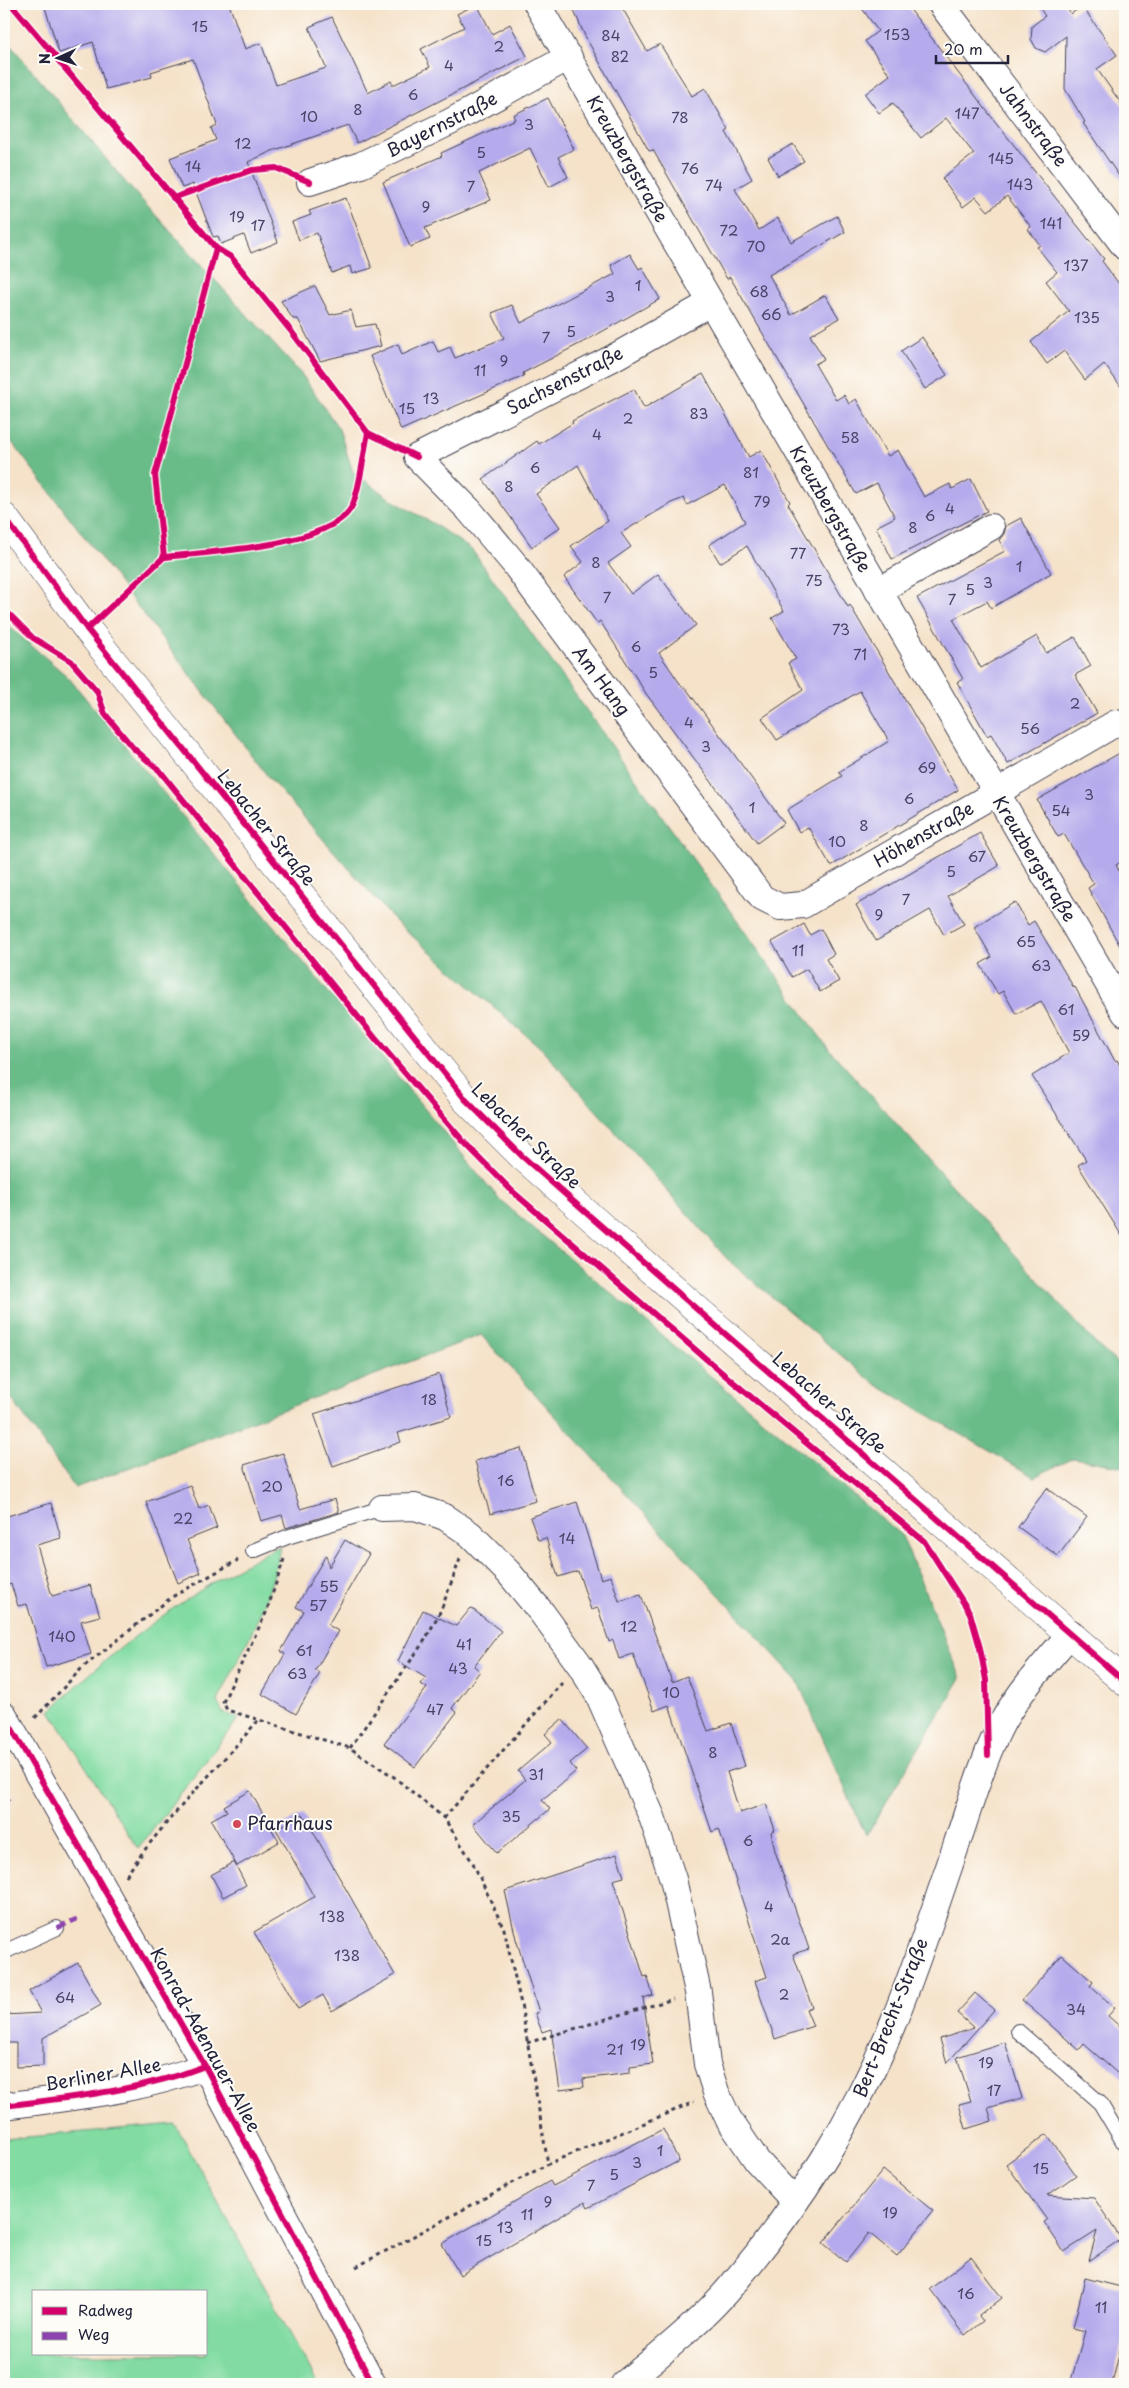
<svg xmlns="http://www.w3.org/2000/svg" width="1129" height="2388" font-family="'Playpen Sans',sans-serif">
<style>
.green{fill:#82dca2;stroke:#527f6e;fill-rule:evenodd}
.forest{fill:#69bc88;stroke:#466f62}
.building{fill:#b5aaec}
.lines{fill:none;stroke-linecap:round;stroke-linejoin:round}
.lane-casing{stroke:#423f50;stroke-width:16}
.street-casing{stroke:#423f50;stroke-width:28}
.primary-casing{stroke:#423f50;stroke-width:29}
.path{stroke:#423f50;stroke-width:3;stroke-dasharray:4 4;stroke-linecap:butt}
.lane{stroke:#fff;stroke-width:14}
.street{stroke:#fff;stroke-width:26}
.primary{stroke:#fff;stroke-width:28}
.quiet{stroke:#8e44ad;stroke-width:5;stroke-dasharray:10 5;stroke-linecap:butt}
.cycleway-casing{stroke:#fdfcf7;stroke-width:9}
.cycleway{stroke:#d6006c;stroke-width:6}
.poi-dot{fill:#d1495b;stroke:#fdfcf7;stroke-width:2}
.labels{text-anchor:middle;stroke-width:4;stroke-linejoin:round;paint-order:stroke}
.number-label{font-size:15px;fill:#474467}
.street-label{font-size:18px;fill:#22223b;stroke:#fdfcf7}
.poi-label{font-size:18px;fill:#22223b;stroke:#fdfcf7;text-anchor:start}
</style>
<rect width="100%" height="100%" fill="#fdfcf7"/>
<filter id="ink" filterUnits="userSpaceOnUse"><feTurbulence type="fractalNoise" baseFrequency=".02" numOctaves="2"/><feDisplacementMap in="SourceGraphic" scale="10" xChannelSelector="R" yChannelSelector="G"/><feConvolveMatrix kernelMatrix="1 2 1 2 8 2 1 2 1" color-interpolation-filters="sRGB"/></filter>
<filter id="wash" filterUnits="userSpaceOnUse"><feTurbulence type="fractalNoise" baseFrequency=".0096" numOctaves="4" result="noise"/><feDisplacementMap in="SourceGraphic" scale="20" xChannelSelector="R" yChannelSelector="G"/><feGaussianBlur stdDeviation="1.12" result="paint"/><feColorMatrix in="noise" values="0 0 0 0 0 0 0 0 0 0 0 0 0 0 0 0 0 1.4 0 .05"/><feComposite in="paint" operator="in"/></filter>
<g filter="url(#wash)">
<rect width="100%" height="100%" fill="#f5e2c9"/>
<g class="green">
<path d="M 280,1546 C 272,1601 242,1651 218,1701 L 222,1712 L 239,1718 L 138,1849 L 50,1711 C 119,1644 194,1587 280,1546 Z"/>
<path d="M 175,2124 L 318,2384 L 4,2384 L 4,2139 ZM 34,2292 L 206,2292 L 206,2354 L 34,2354 Z"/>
</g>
<g class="forest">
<path d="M 4,37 L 127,184 L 303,376 L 339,429 L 353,472 L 392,500 L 434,524 L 472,550 L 828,1048 L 1096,1344 L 1125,1370 L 1124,1467 L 1073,1458 L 1034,1477 L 875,1384 L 728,1260 L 542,1049 L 396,922 L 269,778 L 4,432 Z"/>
<path d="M 4,622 L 68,677 L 500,1200 L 902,1536 L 961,1678 L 866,1836 L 797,1680 L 481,1335 L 75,1488 L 4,1388 Z"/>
</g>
<g id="blocks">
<g class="building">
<path d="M 44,4 L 229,4 L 245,49 L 261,43 L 276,85 L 326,68 L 309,27 L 332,17 L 368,93 L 391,81 L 393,85 L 430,67 L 421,49 L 464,27 L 457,14 L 477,4 L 492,34 L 510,24 L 527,56 L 357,143 L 348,125 L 272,151 L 248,162 L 278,242 L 251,253 L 244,235 L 221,244 L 218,236 L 213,237 L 193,184 L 182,188 L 170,158 L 216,140 L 211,128 L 217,125 L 193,59 L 151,72 L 152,77 L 106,89 L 93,42 L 59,53 Z"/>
<path d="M 571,4 L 620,4 L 647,51 L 660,44 L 692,96 L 705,88 L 729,130 L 726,132 L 752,179 L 735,189 L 759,230 L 778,218 L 791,242 L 837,216 L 845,232 L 769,275 L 791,315 L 825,295 L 839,318 L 810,335 L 824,359 L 815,364 L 836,400 L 844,395 L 849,404 L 856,399 L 888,456 L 898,450 L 924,497 L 950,484 L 952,489 L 971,479 L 987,511 L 892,559 L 876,527 L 895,517 L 877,483 L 856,494 L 730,277 L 727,279 L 653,150 L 649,151 L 585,36 Z"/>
<path d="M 859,4 L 906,4 L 990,115 L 1104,259 L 1102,261 L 1125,292 L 1125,392 L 1104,364 L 1085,380 L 1064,351 L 1047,364 L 1031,342 L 1069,311 L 1046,281 L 1057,272 L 1037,247 L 1040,245 L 1028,229 L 1031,227 L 1007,196 L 988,211 L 976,197 L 963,207 L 942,178 L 974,154 L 946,118 L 921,138 L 893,103 L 879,113 L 865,94 L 890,75 L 865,41 L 878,31 Z"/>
<path d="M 1037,4 L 1064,4 L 1071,14 L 1082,6 L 1117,55 L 1097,69 L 1125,109 L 1125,185 L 1083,123 L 1085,122 L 1065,89 L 1066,36 L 1045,52 L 1036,48 L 1031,39 L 1032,26 L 1045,16 Z"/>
<path d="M 548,98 L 574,149 L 558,157 L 568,177 L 549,187 L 530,148 L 479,173 L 491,200 L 425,228 L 430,239 L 410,247 L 383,182 L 442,156 L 441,153 L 515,119 L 513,115 Z"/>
<path d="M 793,144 L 804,161 L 778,176 L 768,158 Z"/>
<path d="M 346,198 L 372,268 L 352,274 L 350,266 L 332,273 L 317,233 L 299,240 L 292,222 L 311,215 L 309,211 Z"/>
<path d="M 630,254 L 639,269 L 642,267 L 660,299 L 589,339 L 523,373 L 524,376 L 401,430 L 370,356 L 398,344 L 402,355 L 433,341 L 438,352 L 450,347 L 455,358 L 504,338 L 492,313 L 512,305 L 521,323 L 615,274 L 611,265 Z"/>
<path d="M 315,286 L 330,315 L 351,310 L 356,327 L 375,324 L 381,346 L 320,361 L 298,319 L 293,319 L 281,301 Z"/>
<path d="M 922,337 L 947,375 L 925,389 L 901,351 Z"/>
<path d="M 703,374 L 749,457 L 761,450 L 790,502 L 788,504 L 848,607 L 850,605 L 958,790 L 831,866 L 808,827 L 799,832 L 787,810 L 842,776 L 839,772 L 889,741 L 860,691 L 777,740 L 762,718 L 803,690 L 788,663 L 796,659 L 772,618 L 784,611 L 747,546 L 720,563 L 709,545 L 745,522 L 725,485 L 687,505 L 684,498 L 671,503 L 621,533 L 631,547 L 608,563 L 631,594 L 658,574 L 696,625 L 659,653 L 683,688 L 685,687 L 784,823 L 757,843 L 647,695 L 600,621 L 597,623 L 564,577 L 583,562 L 571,546 L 608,521 L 578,465 L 536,494 L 560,527 L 532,547 L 483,479 L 537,441 L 539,444 L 573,423 L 572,421 L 634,389 L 644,408 Z"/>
<path d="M 1021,518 L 1051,573 L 991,608 L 987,601 L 953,619 L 981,668 L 1037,636 L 1046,653 L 1075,637 L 1091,666 L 1075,675 L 1097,713 L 1008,764 L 991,734 L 987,736 L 957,682 L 963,679 L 917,598 L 1005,551 L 999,540 L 1004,534 L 1006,526 Z"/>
<path d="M 1125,750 L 1125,860 L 1116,865 L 1125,882 L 1125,955 L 1088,888 L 1094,884 L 1064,834 L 1058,837 L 1037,800 Z"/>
<path d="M 980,833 L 999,866 L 948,896 L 964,924 L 944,935 L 930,910 L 876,941 L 856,905 Z"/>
<path d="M 1015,902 L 1028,925 L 1034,921 L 1074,988 L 1075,987 L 1115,1061 L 1117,1060 L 1125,1074 L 1125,1241 L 1078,1165 L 1086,1160 L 1032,1076 L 1069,1053 L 1041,1001 L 1016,1014 L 1003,991 L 998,994 L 980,964 L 992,957 L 974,927 Z"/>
<path d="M 804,924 L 810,935 L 821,929 L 834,954 L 826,959 L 839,981 L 820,992 L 807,969 L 792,977 L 772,942 Z"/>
<path d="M 439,1374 L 451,1417 L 398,1433 L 401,1442 L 333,1466 L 314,1414 Z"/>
<path d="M 521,1448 L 536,1501 L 490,1514 L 475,1461 Z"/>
<path d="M 283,1453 L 300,1509 L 335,1499 L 339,1512 L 286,1528 L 282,1515 L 261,1521 L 244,1465 Z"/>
<path d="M 190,1485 L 199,1509 L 209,1505 L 217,1528 L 187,1540 L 201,1573 L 178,1583 L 146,1502 Z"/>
<path d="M 1047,1488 L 1087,1517 L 1058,1556 L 1018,1527 Z"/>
<path d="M 577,1502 L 601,1579 L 611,1576 L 619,1601 L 641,1595 L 672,1682 L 687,1676 L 708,1731 L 731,1723 L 745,1766 L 727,1772 L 740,1813 L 766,1804 L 775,1830 L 771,1832 L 775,1851 L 809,1949 L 793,1954 L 812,2007 L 806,2009 L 813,2026 L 775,2039 L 755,1981 L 767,1977 L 719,1829 L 712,1832 L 669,1705 L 654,1711 L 633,1654 L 619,1659 L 613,1640 L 609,1642 L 598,1608 L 591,1610 L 578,1571 L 558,1577 L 546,1538 L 538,1540 L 530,1517 Z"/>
<path d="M 51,1503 L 61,1538 L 37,1545 L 52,1596 L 90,1585 L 100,1616 L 81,1621 L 91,1654 L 46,1667 L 27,1604 L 18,1606 L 11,1584 L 4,1586 L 4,1517 Z"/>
<path d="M 345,1540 L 369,1554 L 328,1625 L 338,1631 L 315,1671 L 320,1673 L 296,1714 L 262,1694 L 285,1654 L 281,1651 L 304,1611 L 296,1607 L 326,1555 L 329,1567 Z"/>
<path d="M 471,1608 L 501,1631 L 474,1666 L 480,1671 L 452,1708 L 457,1712 L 415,1767 L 384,1743 L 427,1688 L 421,1684 L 426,1678 L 398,1661 L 423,1610 L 456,1626 Z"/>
<path d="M 562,1719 L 587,1749 L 570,1763 L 576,1771 L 542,1800 L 550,1809 L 497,1853 L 473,1824 L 525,1780 L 518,1771 L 552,1742 L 545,1734 Z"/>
<path d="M 250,1791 L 279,1842 L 237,1866 L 211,1820 L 227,1811 L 224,1806 Z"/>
<path d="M 303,1814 L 395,1975 L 332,2011 L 323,1995 L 298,2009 L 254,1932 L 314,1897 L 276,1829 Z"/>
<path d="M 617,1854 L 624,1877 L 613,1880 L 644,1977 L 647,1976 L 653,1995 L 643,1998 L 653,2064 L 630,2067 L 630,2073 L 583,2079 L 584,2087 L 560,2090 L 551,2029 L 542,2032 L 535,2013 L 539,2012 L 516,1939 L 505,1891 Z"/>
<path d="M 234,1862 L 246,1885 L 223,1897 L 211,1875 Z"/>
<path d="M 1062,1955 L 1093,1982 L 1090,1986 L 1115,2008 L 1108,2016 L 1125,2031 L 1125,2080 L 1084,2044 L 1079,2050 L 1022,2000 Z"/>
<path d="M 78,1963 L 101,2005 L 43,2038 L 43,2066 L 16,2067 L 16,2043 L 6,2043 L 5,2015 L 41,2013 L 29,1991 Z"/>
<path d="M 975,1993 L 994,2010 L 947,2063 L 940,2039 L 974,2028 L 957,2013 Z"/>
<path d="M 1005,2042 L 1022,2098 L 988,2108 L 992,2121 L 966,2129 L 959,2104 L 971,2101 L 957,2057 Z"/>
<path d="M 663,2129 L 679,2161 L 588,2208 L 585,2202 L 460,2275 L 442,2244 L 550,2181 L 553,2186 Z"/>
<path d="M 1047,2134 L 1076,2175 L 1048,2195 L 1094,2198 L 1121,2239 L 1089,2261 L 1097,2231 L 1064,2252 L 1044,2222 L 1047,2220 L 1006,2164 Z"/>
<path d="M 883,2170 L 933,2211 L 897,2256 L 869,2233 L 846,2262 L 823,2243 Z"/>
<path d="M 971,2257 L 1002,2298 L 979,2316 L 983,2321 L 965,2335 L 930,2289 Z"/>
<path d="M 1085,2278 L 1125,2288 L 1125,2330 L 1112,2384 L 1070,2384 L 1085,2331 L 1073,2328 Z"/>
</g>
</g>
</g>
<g filter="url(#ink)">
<use href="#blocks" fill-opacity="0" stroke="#423f50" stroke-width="1"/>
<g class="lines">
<g class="lane-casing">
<g id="lane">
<path d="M 253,1551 L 287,1537 L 382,1508"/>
<path d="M 4,1952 L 57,1928"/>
<path d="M 1018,2031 L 1100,2103 L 1125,2145"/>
</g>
</g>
<g class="street-casing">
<g id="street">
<path d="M 537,4 L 1125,1013"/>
<path d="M 941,4 L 1125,247"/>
<path d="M 310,182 L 361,165 L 450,122 L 569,57"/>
<path d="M 710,303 L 611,359 L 417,457 L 469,510 L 513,562 L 762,898 L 780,907 L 803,905 L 1116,723"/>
<path d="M 878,591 L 991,527"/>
<path d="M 382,1508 L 415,1507 L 445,1517 L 470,1534 L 509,1573 L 542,1613 L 580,1665 L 599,1696 L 652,1817 L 673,1879 L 698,1992 L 707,2064 L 716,2092 L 728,2118 L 757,2161 L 795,2202"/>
<path d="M 4,1715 L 205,2066 L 373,2384"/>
<path d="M 4,2106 C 72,2097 140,2091 205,2066"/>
<path d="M 624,2384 C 660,2354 703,2320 732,2285 C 797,2208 856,2116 893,2023 C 918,1961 939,1897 960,1834 C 973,1796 984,1756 1003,1721 C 1021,1689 1047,1661 1071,1633"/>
</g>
</g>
<g class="primary-casing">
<path id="primary" d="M 4,517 L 87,629 L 466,1100 L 522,1156 L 584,1211 L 1125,1682"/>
</g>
<g class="path">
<path d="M 193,336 L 216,248"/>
<path d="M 352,506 L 368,433"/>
<path d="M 284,1559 L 266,1613 L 223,1702 L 227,1710 L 350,1748 L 394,1777 L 444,1818 L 473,1863 L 504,1929 L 521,2004 L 548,2164"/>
<path d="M 35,1718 L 82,1668 L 172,1597 L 238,1560"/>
<path d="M 350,1748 L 425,1640 L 441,1610 L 460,1559"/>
<path d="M 444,1818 L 562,1683"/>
<path d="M 126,1876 C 164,1819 215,1772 259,1719"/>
<path d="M 527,2043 L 673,1999"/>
<path d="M 356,2267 L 548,2164 L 694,2102"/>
</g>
<use href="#lane" class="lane"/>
<use href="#street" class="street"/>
<use href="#primary" class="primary"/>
<g class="quiet">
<path d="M 4,1801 L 9,1798"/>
<path d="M 57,1928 L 77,1919"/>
</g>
<g class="cycleway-casing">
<g id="cycleway">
<path d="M 11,4 L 216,248 L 231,257 L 291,331 L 368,433 L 417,457"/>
<path d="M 173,198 L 252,170 L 276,168 L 310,182"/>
<path d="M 4,517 L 87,629 L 466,1100 L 522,1156 L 584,1211 L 1125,1682"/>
<path d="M 164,557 C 205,552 336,547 353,504 C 361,483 363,456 368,433"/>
<path d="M 4,609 L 33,638 L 71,661 L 97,691 L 105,714 L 133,748 L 160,771 L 375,1038 L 463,1141 L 512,1191 L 720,1371 L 924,1541 L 970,1613 L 980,1648 L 986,1680 L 988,1755"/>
<path d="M 87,629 L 164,557 L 155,475 L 216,248"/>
<path d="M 4,1715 L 205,2066 L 373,2384"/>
<path d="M 4,2106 C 72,2097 140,2091 205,2066"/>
</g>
</g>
<use href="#cycleway" class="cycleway"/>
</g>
</g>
<circle class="poi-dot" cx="237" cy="1824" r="5"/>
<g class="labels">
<g class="number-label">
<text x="200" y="32">15</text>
<text x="897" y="40">153</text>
<text x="611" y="41">84</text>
<text x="499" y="52">2</text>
<text x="620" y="62">82</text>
<text x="449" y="71">4</text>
<text x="413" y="100">6</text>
<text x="358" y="115">8</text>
<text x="967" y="119">147</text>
<text x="309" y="122">10</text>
<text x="680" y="123">78</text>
<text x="529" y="130">3</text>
<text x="243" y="149">12</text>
<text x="481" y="158">5</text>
<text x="1001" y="164">145</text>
<text x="193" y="172">14</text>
<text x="690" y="174">76</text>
<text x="1020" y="190">143</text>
<text x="714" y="191">74</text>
<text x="471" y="192">7</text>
<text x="426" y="212">9</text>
<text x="237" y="222">19</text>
<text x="1051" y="229">141</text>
<text x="258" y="231">17</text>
<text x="729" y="236">72</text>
<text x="756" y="252">70</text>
<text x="1076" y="271">137</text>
<text x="638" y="291">1</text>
<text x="759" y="297">68</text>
<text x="610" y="302">3</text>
<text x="771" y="320">66</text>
<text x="1087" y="323">135</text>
<text x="571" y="337">5</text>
<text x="546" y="343">7</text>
<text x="504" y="366">9</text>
<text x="480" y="376">11</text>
<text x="431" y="404">13</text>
<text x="407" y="414">15</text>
<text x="699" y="419">83</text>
<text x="628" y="424">2</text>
<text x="597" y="440">4</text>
<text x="850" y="443">58</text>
<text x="535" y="473">6</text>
<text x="751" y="478">81</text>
<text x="509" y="492">8</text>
<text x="762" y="507">79</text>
<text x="950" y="514">4</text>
<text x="930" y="521">6</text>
<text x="913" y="533">8</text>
<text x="798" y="559">77</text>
<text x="596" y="568">8</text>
<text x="1019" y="572">1</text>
<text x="814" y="586">75</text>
<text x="988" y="588">3</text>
<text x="970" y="595">5</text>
<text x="607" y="603">7</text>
<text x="952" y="605">7</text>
<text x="841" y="635">73</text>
<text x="636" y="652">6</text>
<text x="860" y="660">71</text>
<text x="653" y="678">5</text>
<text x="1075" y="709">2</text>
<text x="689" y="728">4</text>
<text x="1030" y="734">56</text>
<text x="706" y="752">3</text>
<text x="927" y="773">69</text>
<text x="1089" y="800">3</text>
<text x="909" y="804">6</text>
<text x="752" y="813">1</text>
<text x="1061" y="816">54</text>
<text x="864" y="831">8</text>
<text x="837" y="847">10</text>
<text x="977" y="862">67</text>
<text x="951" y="877">5</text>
<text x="906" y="905">7</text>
<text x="879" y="920">9</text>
<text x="1026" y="947">65</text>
<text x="798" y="956">11</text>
<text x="1041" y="971">63</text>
<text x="1066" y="1015">61</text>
<text x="1081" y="1041">59</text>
<text x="429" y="1405">18</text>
<text x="506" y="1486">16</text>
<text x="272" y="1492">20</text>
<text x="183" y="1524">22</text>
<text x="567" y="1544">14</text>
<text x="329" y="1592">55</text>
<text x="318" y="1611">57</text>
<text x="629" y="1632">12</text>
<text x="62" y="1642">140</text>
<text x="464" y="1650">41</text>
<text x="304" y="1656">61</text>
<text x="458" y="1674">43</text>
<text x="297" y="1679">63</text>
<text x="671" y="1698">10</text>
<text x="435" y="1715">47</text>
<text x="713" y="1758">8</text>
<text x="536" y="1780">31</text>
<text x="511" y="1822">35</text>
<text x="748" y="1846">6</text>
<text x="769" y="1912">4</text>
<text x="332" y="1922">138</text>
<text x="780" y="1945">2a</text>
<text x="347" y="1961">138</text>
<text x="784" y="2000">2</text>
<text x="65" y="2003">64</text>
<text x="1076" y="2015">34</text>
<text x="638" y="2050">19</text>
<text x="615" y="2055">21</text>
<text x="986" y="2068">19</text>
<text x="994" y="2096">17</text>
<text x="660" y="2156">1</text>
<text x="637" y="2168">3</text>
<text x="1041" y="2174">15</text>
<text x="614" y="2180">5</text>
<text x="591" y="2191">7</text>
<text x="548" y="2207">9</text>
<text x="890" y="2218">19</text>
<text x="527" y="2220">11</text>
<text x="505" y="2233">13</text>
<text x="484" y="2246">15</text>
<text x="966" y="2299">16</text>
<text x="1101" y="2313">11</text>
</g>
<g class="street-label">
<text transform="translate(442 125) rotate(-27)" y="6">Bayernstraße</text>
<text transform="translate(1033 125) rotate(53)" y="6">Jahnstraße</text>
<text transform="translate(627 159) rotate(60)" y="6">Kreuzbergstraße</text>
<text transform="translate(565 381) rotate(-27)" y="6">Sachsenstraße</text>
<text transform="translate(830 509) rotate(60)" y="6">Kreuzbergstraße</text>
<text transform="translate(601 681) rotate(53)" y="6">Am Hang</text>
<text transform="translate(266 828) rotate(51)" y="6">Lebacher Straße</text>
<text transform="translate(924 835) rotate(-30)" y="6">Höhenstraße</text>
<text transform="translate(1034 859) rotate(59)" y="6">Kreuzbergstraße</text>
<text transform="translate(526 1136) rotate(44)" y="6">Lebacher Straße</text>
<text transform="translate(829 1403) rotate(41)" y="6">Lebacher Straße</text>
<text transform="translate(891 2018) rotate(-68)" y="6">Bert-Brecht-Straße</text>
<text transform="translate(205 2040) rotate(61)" y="6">Konrad-Adenauer-Allee</text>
<text transform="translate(103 2075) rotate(-10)" y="6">Berliner Allee</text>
</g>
<g class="poi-label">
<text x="247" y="1830">Pfarrhaus</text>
</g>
</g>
<rect width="1129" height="2388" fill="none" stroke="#fdfcf7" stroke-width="20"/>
<rect x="32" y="2290" width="175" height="65" fill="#fdfcf7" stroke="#a5a5ac"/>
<rect x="42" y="2307" width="25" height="8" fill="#d6006c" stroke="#a5a5ac"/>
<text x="78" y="2316" font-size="15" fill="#22223b">Radweg</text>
<rect x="42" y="2332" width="25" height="8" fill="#8e44ad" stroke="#a5a5ac"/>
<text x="78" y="2340" font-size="15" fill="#22223b">Weg</text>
<g transform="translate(58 58) rotate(267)" stroke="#fdfcf7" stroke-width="4" paint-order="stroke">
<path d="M0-4L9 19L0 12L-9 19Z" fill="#22223b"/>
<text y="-8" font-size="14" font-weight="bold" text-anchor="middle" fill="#22223b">N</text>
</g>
<path d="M936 55v8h72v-8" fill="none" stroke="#22223b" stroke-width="2.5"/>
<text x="944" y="55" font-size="15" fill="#22223b" stroke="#fdfcf7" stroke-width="4" paint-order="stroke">20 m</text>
</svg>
